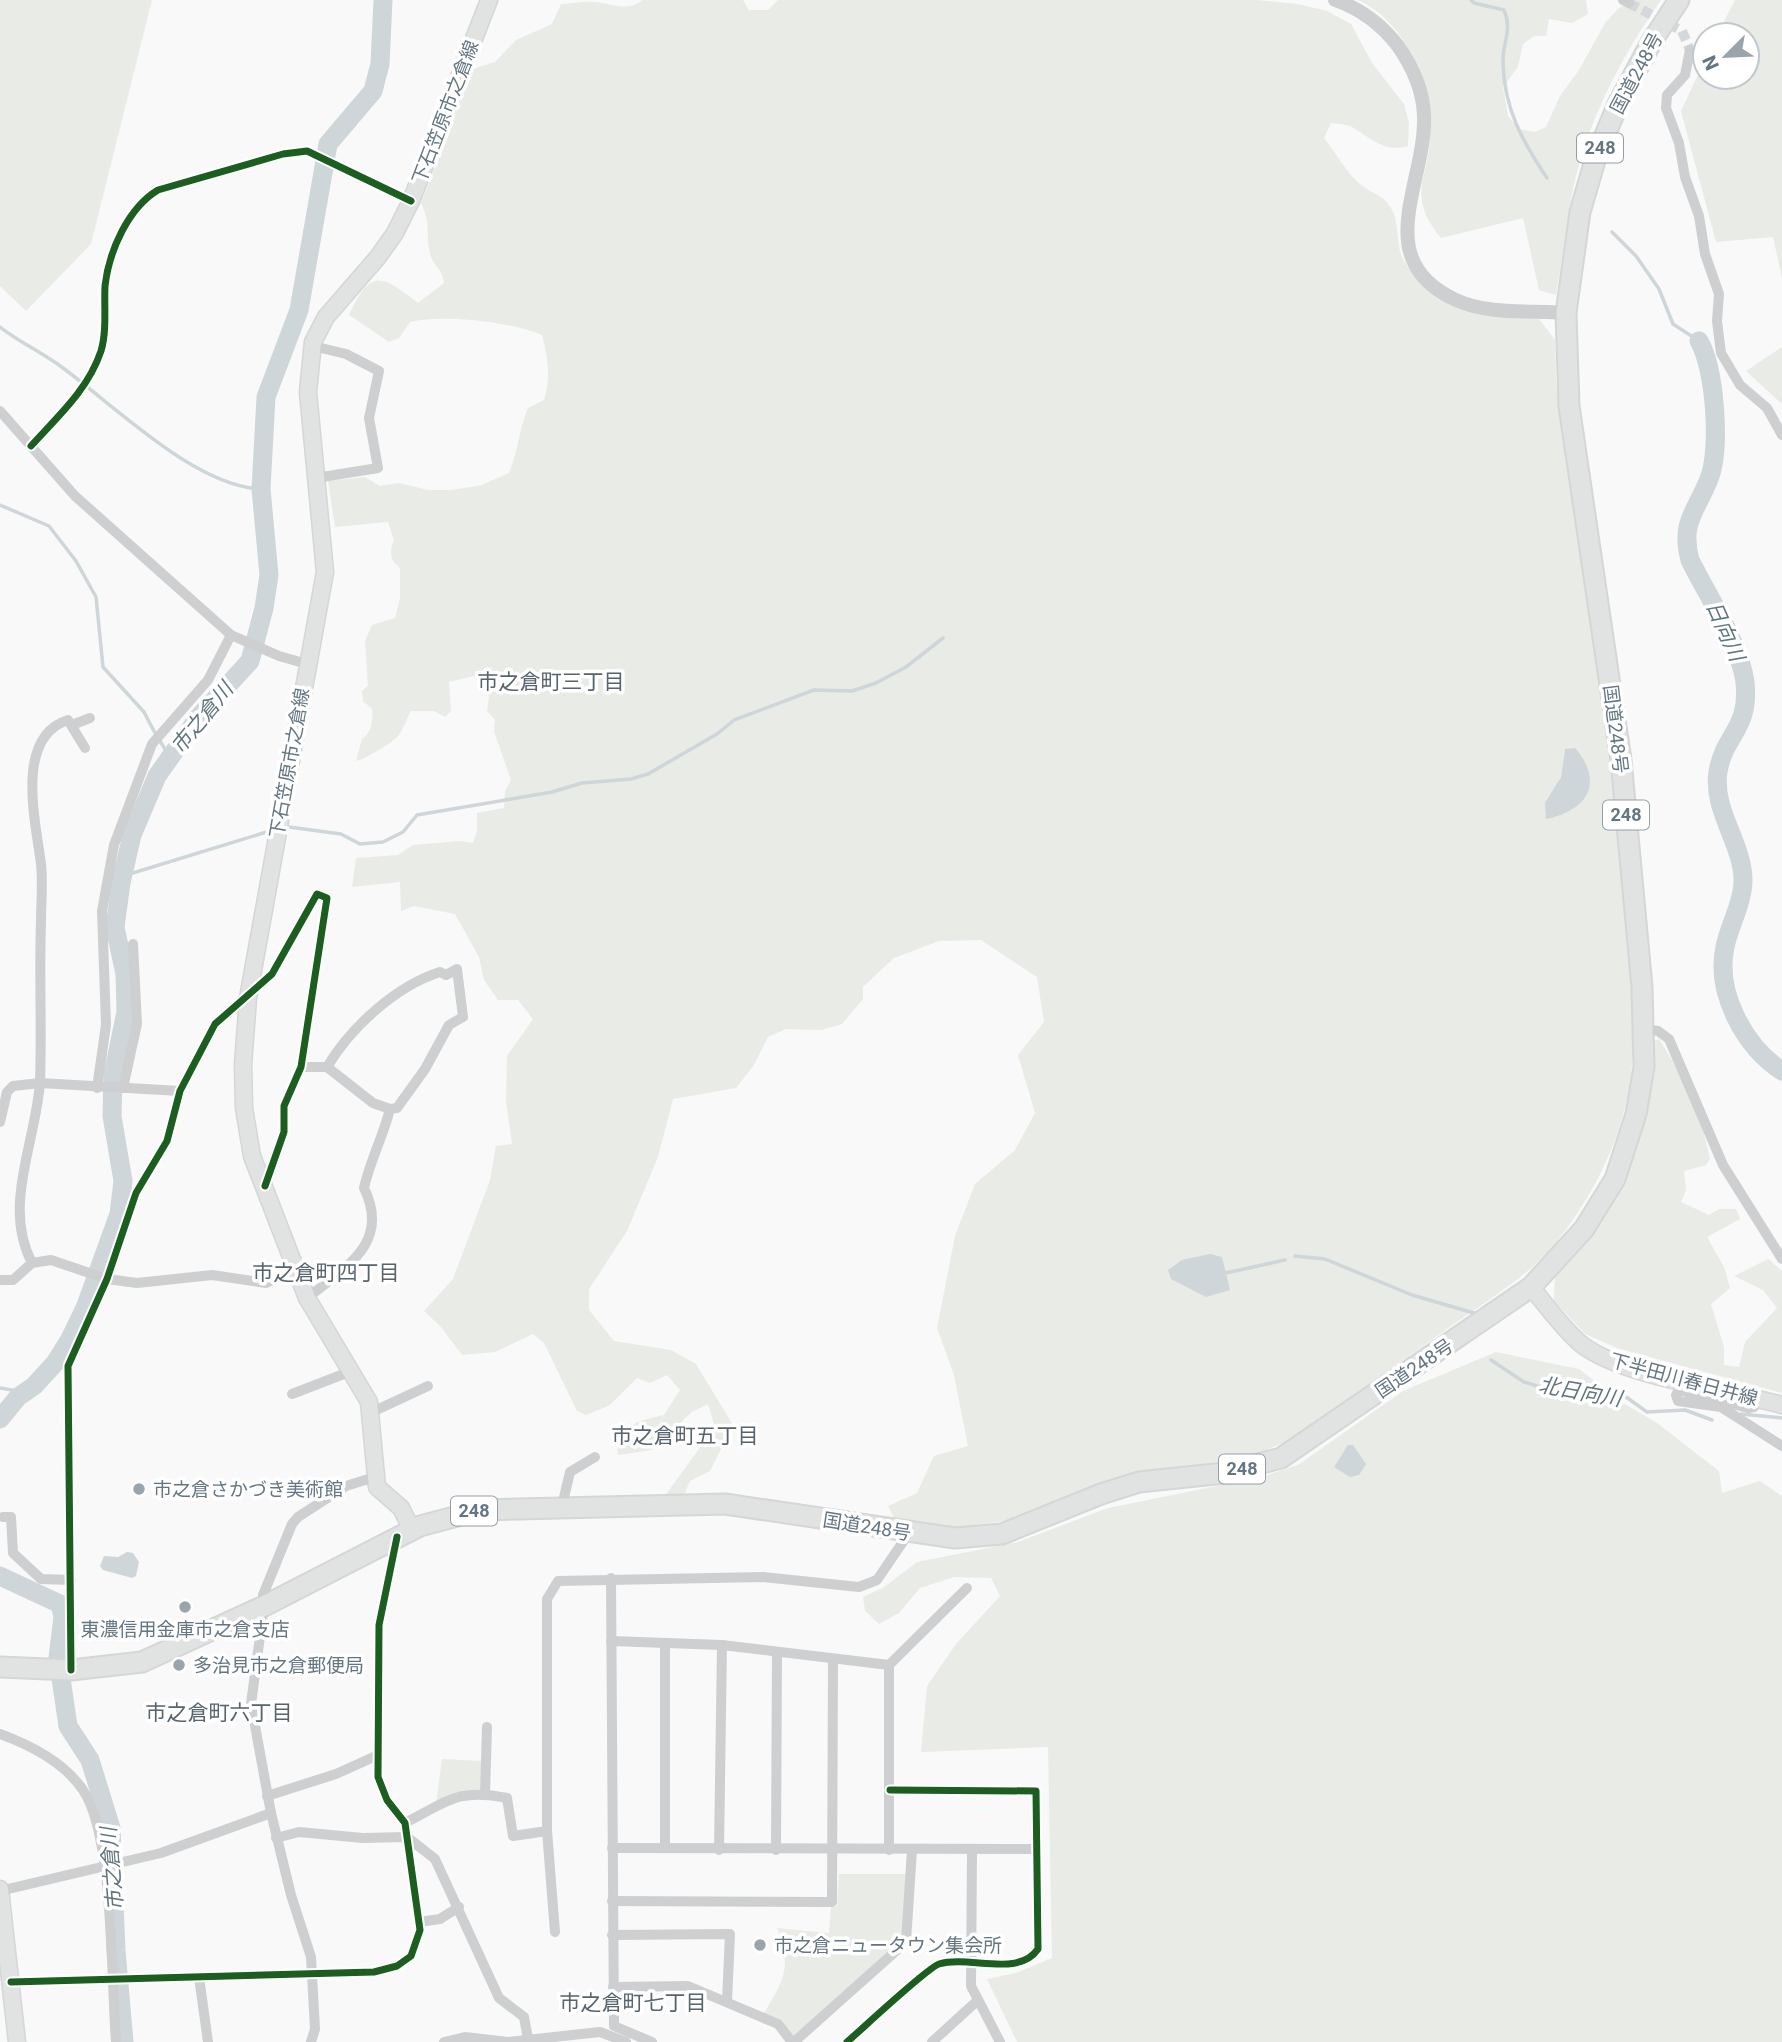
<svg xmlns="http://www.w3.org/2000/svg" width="1782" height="2042" font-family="Roboto,'Noto Sans JP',sans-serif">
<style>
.green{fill:#e8ebe6;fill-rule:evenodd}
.water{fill:#ced6d9}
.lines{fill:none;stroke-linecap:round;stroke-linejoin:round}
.stream{stroke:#ced6d9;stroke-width:3.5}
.river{stroke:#ced6d9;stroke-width:19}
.minor-tunnel{stroke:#d4d8dc;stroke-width:10;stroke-dasharray:10 5;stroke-linecap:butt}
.secondary-casing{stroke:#d5d6d7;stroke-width:19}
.trunk-casing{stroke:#d5d6d6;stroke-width:23}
.minor{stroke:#cecfd0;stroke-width:10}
.tertiary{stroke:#cecfd0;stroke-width:14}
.secondary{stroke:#e1e2e2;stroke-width:16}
.trunk{stroke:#e1e2e2;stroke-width:19}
.cycleway-casing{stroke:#fff;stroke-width:11}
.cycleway{stroke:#1b5e20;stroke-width:7}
.poi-dot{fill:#99a4ac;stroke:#fff;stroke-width:2.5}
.labels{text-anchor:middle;stroke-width:7;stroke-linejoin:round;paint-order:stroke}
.shield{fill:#fff;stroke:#939fa8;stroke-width:2}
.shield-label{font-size:18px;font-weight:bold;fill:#657683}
.street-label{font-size:19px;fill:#657683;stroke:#fff}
.poi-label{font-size:19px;fill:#657683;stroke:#fff;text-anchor:start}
.water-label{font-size:21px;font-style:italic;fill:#60757c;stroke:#fff}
.neighbourhood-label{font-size:21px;fill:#57646e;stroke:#fff}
</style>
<rect width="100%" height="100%" fill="#f9f9f9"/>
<g class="green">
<path d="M 0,0 L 152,0 L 91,244 L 26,311 L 0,286 Z"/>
<path d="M 642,0 L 743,0 L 749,10 L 768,10 L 778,0 L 1257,0 L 1298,4 L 1327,11 L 1351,24 L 1372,63 L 1404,104 L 1409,123 L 1408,146 C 1384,153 1371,138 1352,127 C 1347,124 1338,124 1331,123 L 1324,138 C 1336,153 1349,177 1364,187 C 1376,196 1384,195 1392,210 C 1400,224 1395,246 1404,261 C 1434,314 1485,315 1539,319 L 1555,340 L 1556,383 C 1581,558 1612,733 1624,910 C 1628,964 1637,1021 1631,1074 C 1624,1135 1595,1193 1558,1240 C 1534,1272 1487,1301 1454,1324 C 1399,1363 1344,1402 1289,1440 L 1253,1456 L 1111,1479 L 1058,1503 L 1005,1521 L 959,1527 L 895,1520 L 888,1506 L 917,1493 L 934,1456 L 968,1446 L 954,1375 L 937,1328 L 955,1236 L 975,1184 L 1015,1150 L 1035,1113 L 1018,1055 L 1044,1022 L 1037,977 L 981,940 L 939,941 L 894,958 L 863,987 L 863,999 L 842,1024 L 821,1030 L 786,1029 L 768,1037 L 754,1065 L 736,1088 L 673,1099 L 658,1157 L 627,1231 L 589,1289 L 589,1310 L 614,1341 L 671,1350 L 696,1364 L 733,1425 L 710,1471 L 690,1481 L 683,1497 L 664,1497 L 715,1427 L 708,1404 L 692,1412 L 651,1450 L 618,1455 C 614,1426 641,1420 664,1415 L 680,1390 L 667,1375 L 650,1383 L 637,1378 L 610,1405 L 586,1415 L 577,1411 L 544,1343 L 533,1334 L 495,1352 L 462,1355 L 441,1327 L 424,1311 L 453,1279 L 490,1180 L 496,1146 L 512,1144 L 506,1101 L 507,1056 L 533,1019 L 518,1000 L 498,1000 L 484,980 L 479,957 L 455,914 L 414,906 L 401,911 L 400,882 L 352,887 L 356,858 L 398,855 L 413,845 L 460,841 L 473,843 L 477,831 L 477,813 L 504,808 L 505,791 L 511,780 L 494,731 L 495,720 L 487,711 L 489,696 L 474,676 L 449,682 L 451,711 L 445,717 L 434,711 L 411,711 C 407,718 403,731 397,737 C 390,744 365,759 356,761 L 362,739 C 372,732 373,721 372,709 L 363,701 L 362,691 L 368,686 L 365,641 L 372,625 L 395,618 L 400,598 L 400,568 C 390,560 389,553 394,540 L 388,522 L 335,527 L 328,481 L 365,477 L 380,486 L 399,483 L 428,490 L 452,490 L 482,485 L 509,473 C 518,451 519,429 528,408 L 544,400 C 551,379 548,357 542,335 C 511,322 443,314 410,322 L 399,338 L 389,342 L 349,315 C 371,267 382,275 418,303 L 444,283 C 443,269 432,265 430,253 C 425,232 432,227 421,203 L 473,69 L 495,62 L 516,40 L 552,24 L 561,4 C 572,4 584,1 594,2 C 612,3 627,13 642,0 ZM 1565,749 L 1565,815 L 1554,790 L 1561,776 Z"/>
<path d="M 1358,0 L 1586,0 L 1588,14 L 1572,23 L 1549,19 L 1546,36 L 1534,36 L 1523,44 L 1518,67 L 1503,87 L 1508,116 L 1519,129 L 1535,132 L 1546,127 L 1560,96 L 1579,70 L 1605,23 L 1618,9 L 1633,0 L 1661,0 C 1621,57 1588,120 1573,189 C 1566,224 1562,260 1556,295 L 1539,290 L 1523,218 L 1441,238 C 1404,192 1431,179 1430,131 C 1428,82 1406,21 1358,0 Z"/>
<path d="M 1735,0 L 1782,0 L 1782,278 L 1773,237 L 1716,242 L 1681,111 L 1705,60 L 1705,77 L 1747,77 L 1747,35 L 1717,35 Z"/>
<path d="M 1782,347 L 1782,404 L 1746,371 Z"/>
<path d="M 1659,1039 C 1682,1073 1702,1118 1710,1159 L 1706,1165 L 1684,1171 L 1686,1190 L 1681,1202 L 1709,1215 L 1719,1209 L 1736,1209 L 1740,1219 L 1707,1237 L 1724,1267 L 1730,1288 L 1711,1304 L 1724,1347 L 1724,1365 L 1739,1367 L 1745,1342 L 1777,1308 L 1763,1290 L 1734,1276 L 1768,1259 L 1782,1271 L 1782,1393 L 1617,1348 L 1585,1334 L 1554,1301 L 1555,1275 L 1590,1231 L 1648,1097 L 1654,1041 Z"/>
<path d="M 1496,1352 L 1579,1369 L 1623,1403 L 1657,1423 L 1719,1471 L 1722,1493 L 1760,1481 L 1782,1496 L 1782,2042 L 1017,2042 L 987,1979 L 1016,1973 L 1052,1958 L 1048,1747 L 921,1752 L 927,1686 L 956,1644 L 1000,1596 L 991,1578 L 954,1577 L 920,1588 L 899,1613 L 879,1624 L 865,1611 L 863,1597 L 883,1588 L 917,1562 L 1018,1542 L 1108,1508 L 1261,1477 L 1298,1465 L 1403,1391 Z"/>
<path d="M 442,1759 L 482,1761 L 483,1789 L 436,1804 Z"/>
<path d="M 839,1874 L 910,1874 L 906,1942 L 794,2042 L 762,2017 C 783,1980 793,1970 777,1928 L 829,1933 L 831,1907 L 837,1906 Z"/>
</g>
<g class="water">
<path d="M 1575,748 C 1605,783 1587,811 1546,819 L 1545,803 L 1561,777 L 1565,749 Z"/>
<path d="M 1210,1254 L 1222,1257 L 1230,1290 L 1206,1297 L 1171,1279 L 1168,1270 L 1182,1260 Z"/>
<path d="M 1348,1445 L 1353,1445 L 1366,1464 L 1359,1475 L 1350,1477 L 1334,1467 Z"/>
<path d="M 127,1552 L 133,1553 L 139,1562 L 136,1576 L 132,1578 L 103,1570 L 100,1566 L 104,1556 L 118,1557 Z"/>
</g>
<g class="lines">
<g class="stream">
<path d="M 1471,0 L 1474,3 L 1504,10 C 1513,30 1502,43 1503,63 C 1504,109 1523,142 1547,178"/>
<path d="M 1612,232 L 1636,256 L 1659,289 L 1673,324 L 1699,341"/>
<path d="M 0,327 C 19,342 43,353 63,368 C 116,407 195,486 261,489"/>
<path d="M 0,505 L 49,526 L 76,561 L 96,597 L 103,667 L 144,712 L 156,735"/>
<path d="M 160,741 L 169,756"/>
<path d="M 289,827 L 341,834 L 360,844 L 383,842 L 403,832 L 417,815 L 552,792 L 582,783 L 631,779 L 648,774 L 717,734 L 734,720 L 814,690 L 852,691 L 876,683 L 906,667 L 943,638"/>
<path d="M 123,876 L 273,830"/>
<path d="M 1295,1256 L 1325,1259 L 1412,1295 L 1474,1313"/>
<path d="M 1226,1273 L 1285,1260"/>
<path d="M 1491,1360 L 1524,1382 L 1557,1392 L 1626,1397 L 1647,1412 L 1685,1410 L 1712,1420"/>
<path d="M 0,1388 L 12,1390 L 18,1397"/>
<path d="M 1741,1414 L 1782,1418"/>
</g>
<g class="river">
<path d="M 1699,341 C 1715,368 1721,449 1709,479 C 1696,512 1680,522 1690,560 C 1707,595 1740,644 1745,682 C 1750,730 1724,734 1718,772 C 1712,810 1743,844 1743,880 C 1743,903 1729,926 1725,947 C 1715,993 1745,1047 1782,1071"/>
<path d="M 0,1419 L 18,1397 L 34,1386 L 55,1363 L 70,1339 L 85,1308 L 119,1214 L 123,1181 L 112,1116 L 113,1075 L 126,1012 L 125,974 L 115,927 L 121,883 L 132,835 L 157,776 L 198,718 L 250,661 L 264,608 L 269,575 L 261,489 L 266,397 L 299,310 L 328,144 L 373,91 L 380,64 L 383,0"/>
<path d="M 0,1576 L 60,1604 L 63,1617 L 58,1658 L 68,1726 L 90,1760 L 111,1828 L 116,1950 L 124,2042"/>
</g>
<path class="minor-tunnel" d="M 1629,3 L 1682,31 L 1690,50"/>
<g class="secondary-casing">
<g id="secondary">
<path d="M 1531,1287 C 1547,1306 1562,1328 1581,1344 C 1623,1377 1728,1390 1782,1405"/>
<path d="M 412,1530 L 401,1508 L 377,1487 L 369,1402 L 307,1298 L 252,1156 L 244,1108 L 243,1065 L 248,998 L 325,572 L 308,392 L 313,342 L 326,317 L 378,257 L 395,233 L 411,201 L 489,0"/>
<path d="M 0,1889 L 17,2042"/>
</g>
</g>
<g class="trunk-casing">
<path id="trunk" d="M 0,1667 L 71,1670 L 142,1662 L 264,1606 L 420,1526 L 480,1510 L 725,1504 L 955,1538 L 1002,1534 L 1101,1494 L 1139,1482 L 1225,1473 L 1281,1458 L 1531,1287 L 1584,1229 L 1615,1179 L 1636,1114 L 1644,1067 L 1642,987 L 1621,760 L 1569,406 L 1566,313 L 1580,212 L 1596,157 L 1618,104 L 1652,41 L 1679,0"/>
</g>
<g class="minor">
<path d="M 1623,0 L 1629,3"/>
<path d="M 1690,50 L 1685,75 L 1667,95 L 1666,108 L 1679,143 L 1685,177 L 1699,216 L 1705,254 L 1719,294 L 1717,321 L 1721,353 L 1740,385 L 1767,408 L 1782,435"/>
<path d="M 313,346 L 346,354 L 379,371 L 369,418 L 378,468 L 316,478"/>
<path d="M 0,411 L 75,496 L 231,635 L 279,656 L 307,664"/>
<path d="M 31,446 C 57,417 88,390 101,351 C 107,331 104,308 105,286 C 109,251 128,208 158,190 L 283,154 L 307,151 L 411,201"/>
<path d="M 72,725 L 90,718"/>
<path d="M 1645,1029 L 1658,1031 L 1669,1039 L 1723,1165 L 1782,1259"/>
<path d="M 301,1067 L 327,1067 C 351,1027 396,986 440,972 L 446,975 L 457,969 L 463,1017 L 449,1025 L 425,1069 L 397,1108 L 390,1109 C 383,1137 370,1161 364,1188 C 391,1243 346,1267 307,1298"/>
<path d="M 327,1067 L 373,1103 L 390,1109"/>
<path d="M 97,1088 L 106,1025 L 102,911 L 114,845 L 152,744 L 208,680 L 231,635"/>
<path d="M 123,1088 L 137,1024 L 133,944"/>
<path d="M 0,1122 L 7,1092 L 13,1086 L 40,1083 L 180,1091"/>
<path d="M 32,1263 C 2,1206 36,1142 40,1082 C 42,1029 39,975 41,922 C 41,903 43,883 41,864 C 36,823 14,737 68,720 L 85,748"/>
<path d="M 0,1280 L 13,1280 L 32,1263 L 51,1260 L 107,1279 L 137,1283 L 212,1275 L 266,1283 L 295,1270"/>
<path d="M 292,1394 L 349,1372"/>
<path d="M 1756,1398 L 1754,1407 L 1748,1408 L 1679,1390 L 1676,1395 L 1678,1401 L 1721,1407 L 1782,1446"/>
<path d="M 370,1413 L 428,1386"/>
<path d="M 562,1506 L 570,1472 L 595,1457"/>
<path d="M 3,1517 L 11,1517 L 13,1553 L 41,1579 L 71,1580"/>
<path d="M 611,1578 L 614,2026 L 652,2042"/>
<path d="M 611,1641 L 722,1645 L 889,1665 L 889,1850"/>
<path d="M 889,1665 L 967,1588"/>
<path d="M 71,1670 L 68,1366 L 107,1279 L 136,1193 L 167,1141 L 180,1091 L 215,1024 L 272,974 L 317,894 L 327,898 L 301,1067 L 284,1106 L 284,1132 L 265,1186"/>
<path d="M 0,1734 C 30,1745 64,1762 83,1790 C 114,1836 111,1981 116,2042"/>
<path d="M 485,1794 L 487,1727"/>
<path d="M 267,1796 L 336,1774 L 378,1755"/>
<path d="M 405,1823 C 448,1801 458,1788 507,1798 L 513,1836 L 547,1831 L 547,1599 L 558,1581 L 763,1577 L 859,1587 L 877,1580 L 909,1533"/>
<path d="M 547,1831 L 555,1932"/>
<path d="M 276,1838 L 299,1832 L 363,1838 L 407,1837 L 435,1859 L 499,1998 L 524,2017 L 528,2039"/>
<path d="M 612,1848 L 1036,1849"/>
<path d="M 665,1848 L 665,1644"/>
<path d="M 719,1850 L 722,1645"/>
<path d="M 776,1850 L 777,1652"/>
<path d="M 972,1850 L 971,1986 L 1000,2042"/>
<path d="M 0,1891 L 161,1853 L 271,1813"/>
<path d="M 612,1901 L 832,1902 L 833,1659"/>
<path d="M 419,1922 L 440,1919 L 459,1907"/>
<path d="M 612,1935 L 730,1934 L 727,2001"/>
<path d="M 199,1977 L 208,2042"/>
<path d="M 11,1982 L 374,1972 L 397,1966 L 411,1956 L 420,1930 L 405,1823 L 387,1800 L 378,1777 L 379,1625 L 397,1537"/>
<path d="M 613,1987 L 688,1986 L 778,2024 L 792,2042"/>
<path d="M 311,2042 L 315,2029 L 311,1957 L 291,1895 L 271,1813 L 251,1704 L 264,1606 L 263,1595 L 292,1524 L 298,1517 L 346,1486 L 375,1477"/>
<path d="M 444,2042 L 465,2037 L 508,2042 L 600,2032 L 626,2042"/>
<path d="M 794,2042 L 906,1942 L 912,1850"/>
<path d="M 847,2042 C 862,2029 927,1968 939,1964 C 970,1955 1018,1978 1038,1949 L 1036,1791 L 890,1790"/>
<path d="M 932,2042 L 977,2001"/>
</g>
<path class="tertiary" d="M 1335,0 C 1361,9 1381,24 1398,46 C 1412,66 1423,90 1424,115 C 1427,182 1368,260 1456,300 C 1488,315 1532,310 1566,313"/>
<use href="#secondary" class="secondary"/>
<use href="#trunk" class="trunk"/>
<g class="cycleway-casing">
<g id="cycleway">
<path d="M 31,446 C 57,417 88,390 101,351 C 107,331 104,308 105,286 C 109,251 128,208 158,190 L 283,154 L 307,151 L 411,201"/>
<path d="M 71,1670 L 68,1366 L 107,1279 L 136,1193 L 167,1141 L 180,1091 L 215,1024 L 272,974 L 317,894 L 327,898 L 301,1067 L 284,1106 L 284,1132 L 265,1186"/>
<path d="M 11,1982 L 374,1972 L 397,1966 L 411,1956 L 420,1930 L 405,1823 L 387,1800 L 378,1777 L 379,1625 L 397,1537"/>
<path d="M 847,2042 C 862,2029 927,1968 939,1964 C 970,1955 1018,1978 1038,1949 L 1036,1791 L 890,1790"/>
</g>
</g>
<use href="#cycleway" class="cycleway"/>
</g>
<g class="poi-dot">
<circle cx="139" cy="1489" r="7"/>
<circle cx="185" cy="1607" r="7"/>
<circle cx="179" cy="1665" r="7"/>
<circle cx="760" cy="1945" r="7"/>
</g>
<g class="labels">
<g class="shield">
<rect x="1577" y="133.5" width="46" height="29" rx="5"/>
<rect x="1603" y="800.5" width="46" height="29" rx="5"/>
<rect x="1219" y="1454.5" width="46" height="29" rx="5"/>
<rect x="451" y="1496.5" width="46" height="29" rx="5"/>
</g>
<g class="shield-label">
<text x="1600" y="154">248</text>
<text x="1626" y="821">248</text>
<text x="1242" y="1475">248</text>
<text x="474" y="1517">248</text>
</g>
<g class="street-label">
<text transform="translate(1636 73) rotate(-62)" y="7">国道248号</text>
<text transform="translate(445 112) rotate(-69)" y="7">下石笠原市之倉線</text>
<text transform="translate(1616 729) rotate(83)" y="7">国道248号</text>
<text transform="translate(289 763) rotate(-80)" y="7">下石笠原市之倉線</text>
<text transform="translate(1414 1368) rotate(-34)" y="7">国道248号</text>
<text transform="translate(1684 1379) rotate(15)" y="7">下半田川春日井線</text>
<text transform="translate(867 1526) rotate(9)" y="7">国道248号</text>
</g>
<g class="poi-label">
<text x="153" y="1496">市之倉さかづき美術館</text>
<text x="185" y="1636" text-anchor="middle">東濃信用金庫市之倉支店</text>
<text x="193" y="1672">多治見市之倉郵便局</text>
<text x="774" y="1952">市之倉ニュータウン集会所</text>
</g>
<g class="water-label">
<text transform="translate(1725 631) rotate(66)" y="7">日向川</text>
<text transform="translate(202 718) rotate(-51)" y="7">市之倉川</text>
<text transform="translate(1580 1392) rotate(10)" y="7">北日向川</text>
<text transform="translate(112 1869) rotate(-95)" y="7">市之倉川</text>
</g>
<g class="neighbourhood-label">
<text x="551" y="689">市之倉町三丁目</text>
<text x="326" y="1280">市之倉町四丁目</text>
<text x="685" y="1443">市之倉町五丁目</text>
<text x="219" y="1720">市之倉町六丁目</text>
<text x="633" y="2010">市之倉町七丁目</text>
</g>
</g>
<g transform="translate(1726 56) rotate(246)"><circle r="33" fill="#ffffff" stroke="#c1c8cd" stroke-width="2"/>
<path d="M0-5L12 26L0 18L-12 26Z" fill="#99a4ac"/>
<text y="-10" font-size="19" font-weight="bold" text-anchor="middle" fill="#657683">N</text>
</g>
</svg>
